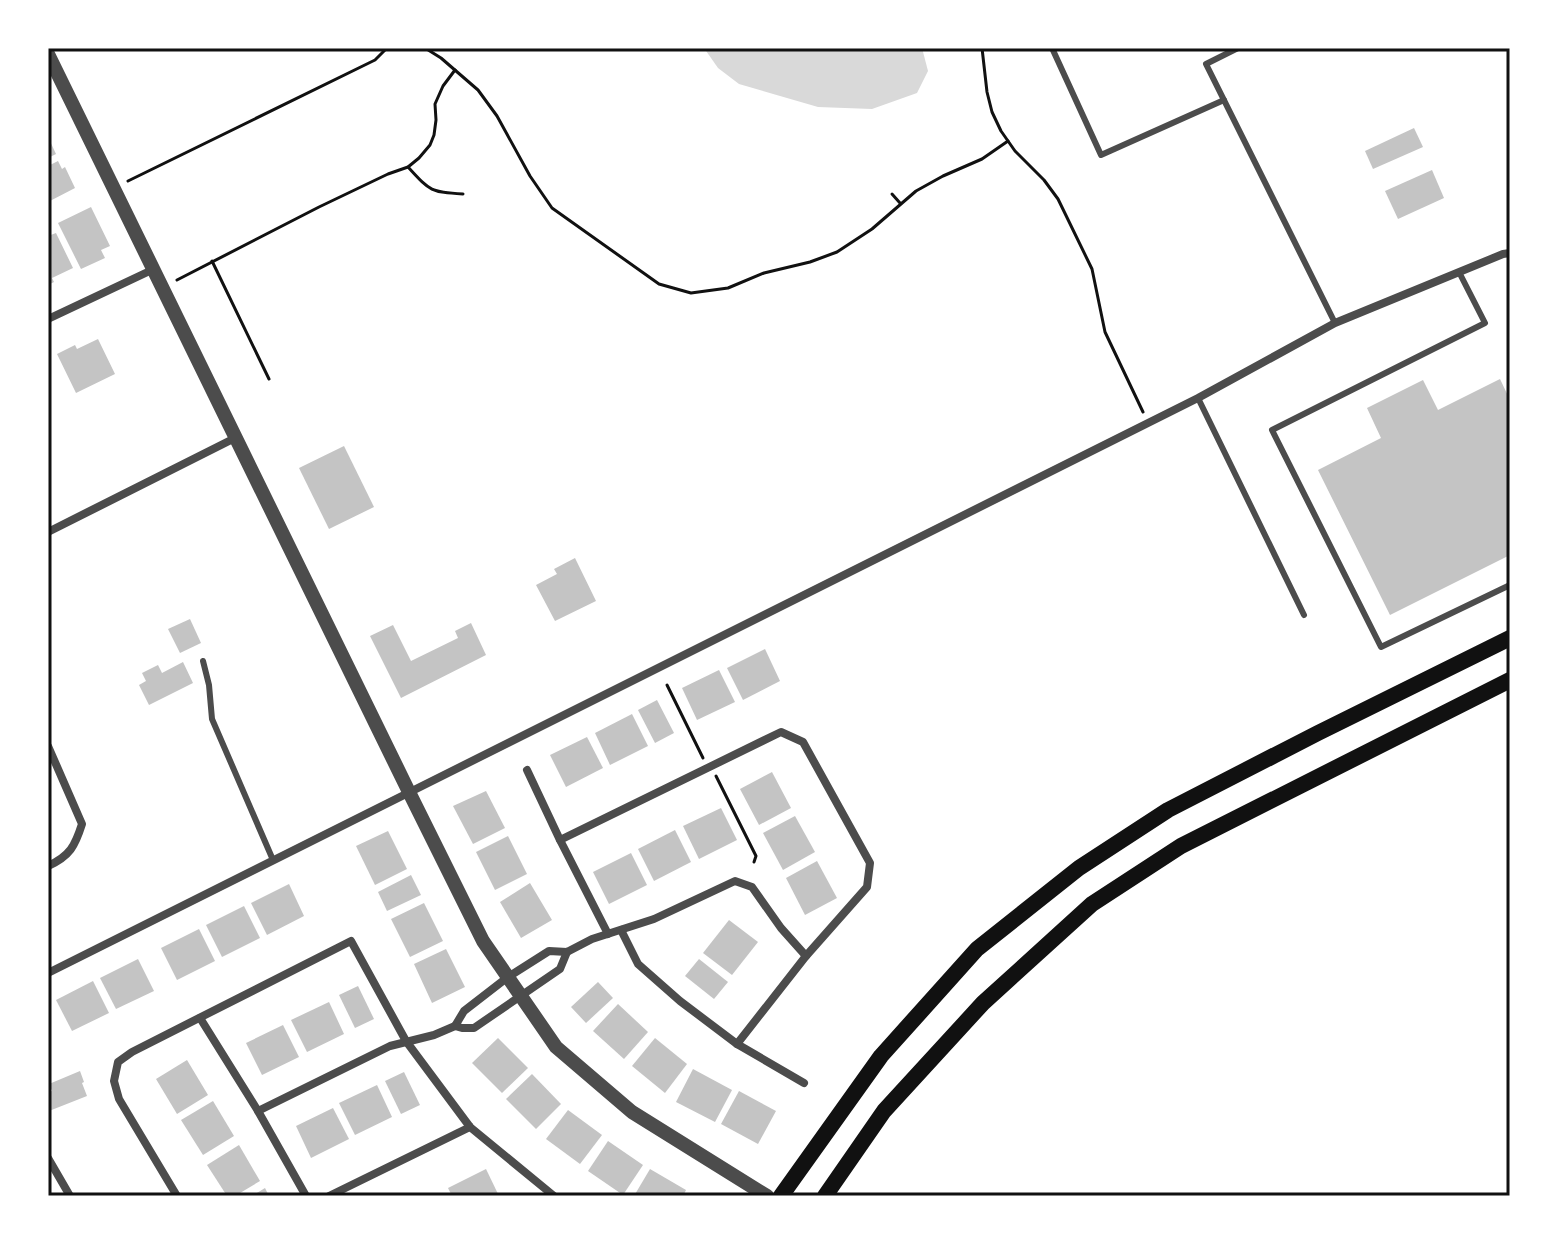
<svg xmlns="http://www.w3.org/2000/svg" width="1558" height="1244" font-family="Arial,sans-serif">
<style>
.water{fill:#d9d9d9}
.building{fill:#c4c4c4}
.lines{fill:none;stroke-linecap:round;stroke-linejoin:round}
.path{stroke:#111;stroke-width:3}
.service{stroke:#4c4c4c;stroke-width:6}
.minor{stroke:#4c4c4c;stroke-width:8}
.tertiary{stroke:#4c4c4c;stroke-width:14}
.secondary{stroke:#111;stroke-width:16}
.neatline{fill:none;stroke:#111;stroke-width:3}
</style>
<rect width="100%" height="100%" fill="#fff"/>
<path class="water" d="M 704,48 L 922,48 L 928,71 L 917,93 L 872,109 L 818,107 L 739,84 L 718,68 Z"/>
<g class="building">
<path d="M 1414,128 L 1423,147 L 1373,169 L 1365,151 Z"/>
<path d="M 48,137 L 56,154 L 48,158 Z"/>
<path d="M 58,161 L 62,169 L 65,167 L 75,188 L 48,202 L 48,166 Z"/>
<path d="M 1432,170 L 1444,198 L 1398,219 L 1385,191 Z"/>
<path d="M 91,207 L 110,246 L 101,250 L 105,258 L 81,269 L 58,223 Z"/>
<path d="M 56,233 L 73,268 L 52,278 L 54,282 L 48,285 L 48,236 Z"/>
<path d="M 98,339 L 115,374 L 76,393 L 57,354 L 75,345 L 77,349 Z"/>
<path d="M 1500,379 L 1510,400 L 1510,555 L 1390,615 L 1318,470 L 1381,438 L 1367,408 L 1423,380 L 1438,410 Z"/>
<path d="M 344,446 L 374,507 L 329,529 L 299,468 Z"/>
<path d="M 575,558 L 596,601 L 555,621 L 536,585 L 557,574 L 554,569 Z"/>
<path d="M 190,619 L 201,643 L 180,653 L 168,629 Z"/>
<path d="M 471,623 L 486,655 L 401,698 L 370,636 L 393,625 L 411,661 L 458,638 L 455,631 Z"/>
<path d="M 765,649 L 780,681 L 743,700 L 727,668 Z"/>
<path d="M 183,662 L 193,683 L 149,705 L 139,685 L 146,681 L 142,673 L 158,665 L 162,673 Z"/>
<path d="M 719,670 L 735,702 L 697,720 L 682,688 Z"/>
<path d="M 657,700 L 674,733 L 655,743 L 638,710 Z"/>
<path d="M 632,714 L 648,746 L 610,765 L 595,733 Z"/>
<path d="M 587,737 L 603,768 L 566,787 L 550,755 Z"/>
<path d="M 772,772 L 791,808 L 759,825 L 740,789 Z"/>
<path d="M 486,791 L 505,828 L 473,844 L 453,806 Z"/>
<path d="M 721,808 L 737,840 L 699,859 L 683,826 Z"/>
<path d="M 795,816 L 815,852 L 783,870 L 763,833 Z"/>
<path d="M 675,830 L 691,862 L 654,881 L 638,849 Z"/>
<path d="M 388,831 L 407,869 L 375,885 L 356,846 Z"/>
<path d="M 508,836 L 527,874 L 495,890 L 476,852 Z"/>
<path d="M 631,853 L 647,885 L 609,904 L 593,872 Z"/>
<path d="M 817,861 L 837,898 L 805,915 L 786,878 Z"/>
<path d="M 411,875 L 421,895 L 387,911 L 378,892 Z"/>
<path d="M 530,883 L 552,920 L 521,938 L 500,902 Z"/>
<path d="M 289,884 L 304,916 L 267,935 L 251,903 Z"/>
<path d="M 424,903 L 443,941 L 410,957 L 391,919 Z"/>
<path d="M 244,906 L 260,938 L 222,957 L 206,925 Z"/>
<path d="M 729,920 L 758,942 L 732,975 L 703,953 Z"/>
<path d="M 199,929 L 215,961 L 177,980 L 161,948 Z"/>
<path d="M 446,949 L 465,987 L 432,1003 L 414,964 Z"/>
<path d="M 138,959 L 154,991 L 116,1009 L 100,978 Z"/>
<path d="M 699,959 L 728,982 L 714,999 L 685,976 Z"/>
<path d="M 93,981 L 109,1013 L 72,1031 L 56,1000 Z"/>
<path d="M 598,982 L 613,998 L 586,1023 L 571,1007 Z"/>
<path d="M 358,986 L 374,1019 L 355,1028 L 339,995 Z"/>
<path d="M 329,1002 L 344,1034 L 307,1052 L 291,1020 Z"/>
<path d="M 618,1004 L 648,1032 L 624,1059 L 593,1031 Z"/>
<path d="M 283,1025 L 299,1057 L 262,1075 L 246,1043 Z"/>
<path d="M 498,1038 L 528,1068 L 502,1093 L 472,1063 Z"/>
<path d="M 655,1038 L 687,1064 L 665,1093 L 632,1066 Z"/>
<path d="M 187,1060 L 208,1095 L 177,1114 L 156,1079 Z"/>
<path d="M 693,1069 L 732,1090 L 715,1122 L 676,1102 Z"/>
<path d="M 80,1071 L 84,1082 L 82,1083 L 87,1096 L 49,1111 L 48,1092 L 52,1091 L 49,1084 Z"/>
<path d="M 404,1072 L 420,1105 L 401,1114 L 385,1081 Z"/>
<path d="M 532,1074 L 561,1104 L 536,1129 L 506,1099 Z"/>
<path d="M 377,1085 L 392,1117 L 355,1135 L 339,1103 Z"/>
<path d="M 739,1091 L 776,1111 L 758,1144 L 721,1124 Z"/>
<path d="M 213,1101 L 234,1136 L 203,1155 L 181,1120 Z"/>
<path d="M 333,1108 L 349,1139 L 311,1158 L 296,1126 Z"/>
<path d="M 568,1110 L 602,1135 L 580,1164 L 546,1139 Z"/>
<path d="M 608,1141 L 643,1165 L 623,1195 L 588,1171 Z"/>
<path d="M 239,1145 L 260,1181 L 235,1196 L 227,1196 L 207,1165 Z"/>
<path d="M 486,1169 L 499,1196 L 452,1196 L 448,1188 Z"/>
<path d="M 650,1169 L 686,1190 L 683,1196 L 634,1196 Z"/>
<path d="M 265,1188 L 269,1196 L 252,1196 Z"/>
</g>
<g class="lines">
<g class="path">
<path d="M 425,48 L 441,58 L 478,90 L 497,116 L 530,176 L 552,208 L 659,284 L 691,293 L 728,288 L 764,273 L 810,262 L 837,252 L 872,229 L 916,191 L 943,176 L 982,159 L 1008,141"/>
<path d="M 982,48 L 987,92 L 992,112 L 1001,131 L 1015,151 L 1044,180 L 1058,199 L 1092,269 L 1105,332 L 1143,412"/>
<path d="M 408,167 C 430,191 430,192 463,194"/>
<path d="M 128,181 L 375,60 L 387,48"/>
<path d="M 892,194 L 900,203"/>
<path d="M 212,261 L 269,379"/>
<path d="M 177,280 L 319,207 L 388,174 L 408,167 L 419,158 L 430,145 L 434,135 L 436,120 L 435,104 L 443,86 L 455,70"/>
<path d="M 667,685 L 703,758"/>
<path d="M 716,776 L 756,856 L 754,862"/>
</g>
<g class="service">
<path d="M 1052,48 L 1101,155 L 1224,100"/>
<path d="M 1238,48 L 1206,64 L 1335,323"/>
<path d="M 1459,272 L 1485,323 L 1272,430 L 1381,647 L 1510,585"/>
<path d="M 1198,398 L 1304,615"/>
<path d="M 203,661 L 209,685 L 212,719 L 273,860"/>
</g>
<g class="minor">
<path d="M 48,319 L 154,269"/>
<path d="M 48,532 L 235,438"/>
<path d="M 48,746 L 82,824 C 75,846 70,856 48,866"/>
<path d="M 527,770 L 560,840 L 781,732 L 803,742 L 870,863 L 867,887 L 806,956 L 737,1044 L 804,1083"/>
<path d="M 560,840 L 608,934"/>
<path d="M 621,930 L 638,964 L 680,1001 L 737,1044"/>
<path d="M 48,973 L 1198,398 L 1335,323 L 1503,254 L 1510,253"/>
<path d="M 200,1018 L 258,1111 L 306,1196"/>
<path d="M 455,1026 L 464,1011 L 508,977 L 549,951 L 567,952 L 592,939 L 654,919 L 735,881 L 752,887 L 781,928 L 806,956"/>
<path d="M 258,1111 L 390,1046 L 434,1035 L 455,1026 L 462,1028 L 474,1028 L 560,969 L 567,952"/>
<path d="M 48,1158 L 70,1196"/>
<path d="M 177,1196 L 119,1099 L 114,1081 L 118,1062 L 132,1052 L 351,941 L 406,1041 L 470,1127 L 554,1196"/>
<path d="M 329,1196 L 470,1127"/>
</g>
<path class="tertiary" d="M 48,54 L 409,792 L 483,941 L 556,1047 L 632,1112 L 767,1196"/>
<g class="secondary">
<path d="M 781,1196 L 881,1056 L 977,949 L 1079,868 L 1168,810 L 1318,733 L 1510,638"/>
<path d="M 825,1196 L 884,1111 L 983,1003 L 1092,904 L 1181,846 L 1510,680"/>
</g>
</g>
<rect width="1558" height="1244" fill="none" stroke="#ffffff" stroke-width="100"/>
<rect x="50" y="50" width="1458" height="1144" class="neatline"/>
</svg>
